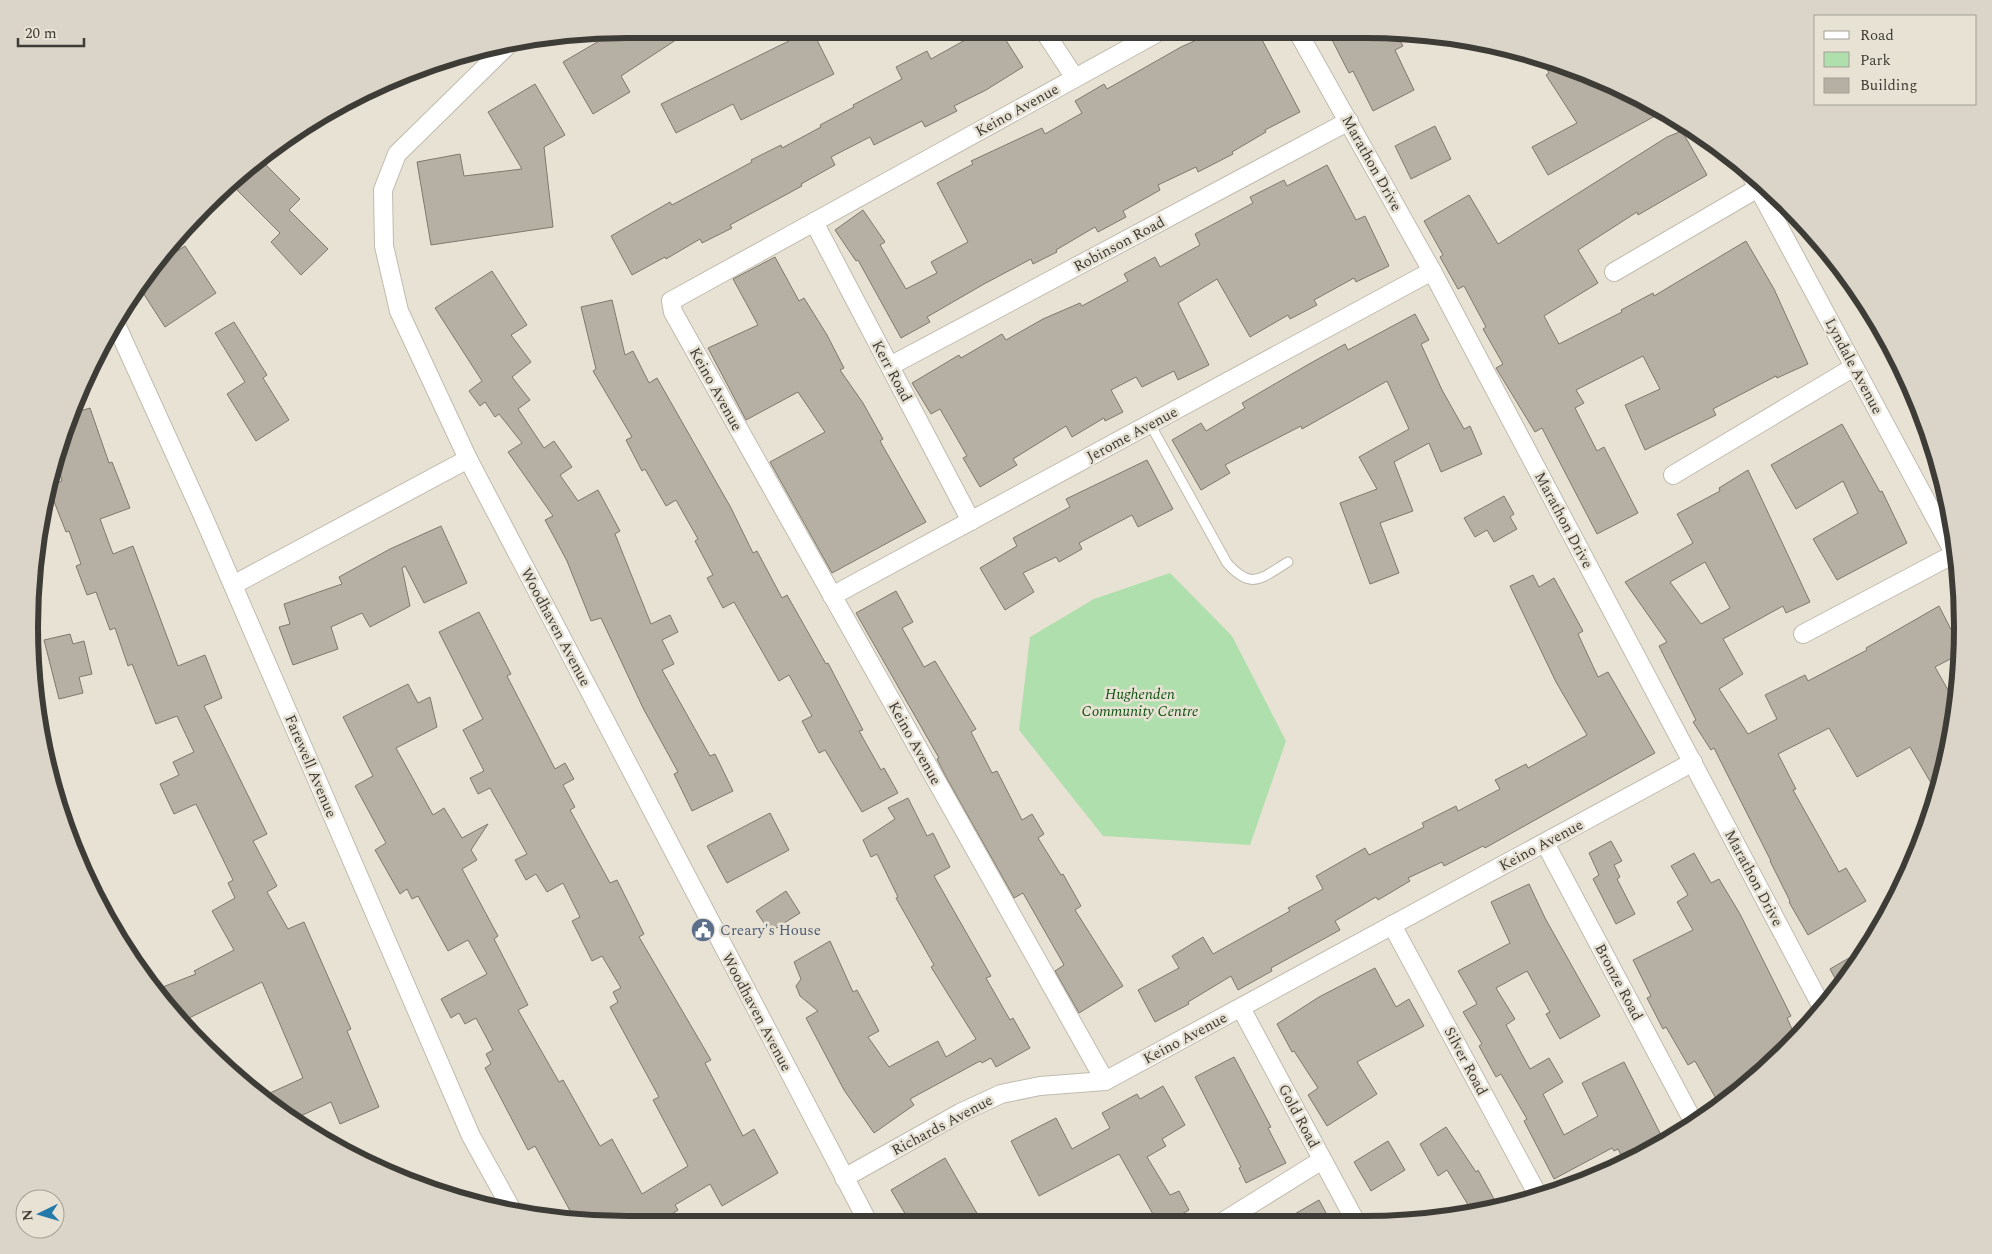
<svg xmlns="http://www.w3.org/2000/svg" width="1992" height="1254" font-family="Spectral,serif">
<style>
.green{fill:#afdfac}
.building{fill:#b6afa3;stroke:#7f796d;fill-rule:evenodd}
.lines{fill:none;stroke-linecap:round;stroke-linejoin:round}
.lane-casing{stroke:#c1bbae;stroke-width:11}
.street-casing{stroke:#c1bbae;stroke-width:20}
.lane{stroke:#fff;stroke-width:9}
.street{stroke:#fff;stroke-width:18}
.labels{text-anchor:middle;stroke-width:5;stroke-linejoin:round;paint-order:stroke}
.street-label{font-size:15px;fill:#3e3c36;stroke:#e8e2d5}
.park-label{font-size:15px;font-style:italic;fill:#0d5410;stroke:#e8e2d5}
.service-label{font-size:15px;fill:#4e5e75;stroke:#e8e2d5;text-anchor:start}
.rim{fill:none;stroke:#3e3c36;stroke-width:6}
</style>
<rect width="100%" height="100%" fill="#e8e2d5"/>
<path class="green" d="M 1170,573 L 1232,636 L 1286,741 L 1250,845 L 1103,836 L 1019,730 L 1030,637 L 1094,599 Z"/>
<g class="building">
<path d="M 611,34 L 685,34 L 621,76 L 630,92 L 593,114 L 563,62 Z"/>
<path d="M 803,34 L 814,34 L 834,74 L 741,120 L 733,104 L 676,133 L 661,104 Z"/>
<path d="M 976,34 L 1002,34 L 1023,67 L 986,90 L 954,106 L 957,111 L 925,127 L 922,121 L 874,145 L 870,137 L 831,157 L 835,165 L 801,184 L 802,186 L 730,225 L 732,228 L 702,243 L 700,239 L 666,259 L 665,257 L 632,275 L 611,236 L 670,202 L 672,205 L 752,162 L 751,160 L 781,145 L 782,148 L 821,127 L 820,125 L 854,107 L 853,105 L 902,79 L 896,67 L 927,51 L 931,59 Z"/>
<path d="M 1210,34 L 1259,34 L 1300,112 L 1265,130 L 1266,132 L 1232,152 L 1233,154 L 1198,172 L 1196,167 L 1158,185 L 1160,190 L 1123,211 L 1126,217 L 1098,232 L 1095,227 L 1056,250 L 1057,252 L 1033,264 L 1031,259 L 984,284 L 927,317 L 930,322 L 901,338 L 858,260 L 856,261 L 835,230 L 863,210 L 885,242 L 880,245 L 906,289 L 937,273 L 931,262 L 968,242 L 937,183 L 973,164 L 971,161 L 1042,128 L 1045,134 L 1082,113 L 1075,101 L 1104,84 L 1107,89 L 1181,47 Z"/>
<path d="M 1329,34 L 1396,34 L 1403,46 L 1395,50 L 1414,90 L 1373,111 L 1353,71 L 1349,73 Z"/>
<path d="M 1542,60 L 1594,74 L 1650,106 L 1655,116 L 1548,175 L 1532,147 L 1577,123 L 1546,75 L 1549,73 Z"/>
<path d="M 535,84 L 565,135 L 544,147 L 553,227 L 431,245 L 417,162 L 460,154 L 464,176 L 522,169 L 488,112 Z"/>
<path d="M 1435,126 L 1451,159 L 1411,179 L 1395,146 Z"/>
<path d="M 1682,131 L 1707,175 L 1638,215 L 1637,212 L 1578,250 L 1598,283 L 1544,316 L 1559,344 L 1622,312 L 1621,310 L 1653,293 L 1654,296 L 1746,241 L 1774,289 L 1808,364 L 1777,378 L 1776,376 L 1713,409 L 1716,415 L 1645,450 L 1625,405 L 1660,389 L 1643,356 L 1576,390 L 1584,403 L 1575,408 L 1597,451 L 1604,447 L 1638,513 L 1597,534 L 1542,428 L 1535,432 L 1496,368 L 1503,364 L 1483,329 L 1486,327 L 1464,286 L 1458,289 L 1440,257 L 1443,255 L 1424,221 L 1469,195 L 1498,244 L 1667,137 Z"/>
<path d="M 259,158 L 300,199 L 289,210 L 328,249 L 301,275 L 271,242 L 280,233 L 230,183 Z"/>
<path d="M 1327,165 L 1356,220 L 1365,216 L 1389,266 L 1356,282 L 1354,278 L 1314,300 L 1317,305 L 1290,319 L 1288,315 L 1250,337 L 1217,279 L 1178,303 L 1209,365 L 1178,380 L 1174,371 L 1142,387 L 1136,377 L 1111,390 L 1123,412 L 1105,421 L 1104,418 L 1072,437 L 1066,426 L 1013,459 L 1017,465 L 980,487 L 963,458 L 967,456 L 940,409 L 931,414 L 912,383 L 959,355 L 961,358 L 1002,334 L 1006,340 L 1043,319 L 1080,303 L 1082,306 L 1128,281 L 1124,274 L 1155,257 L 1160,267 L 1200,245 L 1195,234 L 1253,203 L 1250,197 L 1284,180 L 1287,186 Z"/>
<path d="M 185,246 L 216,293 L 165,327 L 138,285 L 147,271 Z"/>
<path d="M 775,257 L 799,301 L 804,298 L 827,335 L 844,368 L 840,370 L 863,403 L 883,439 L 880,441 L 926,522 L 832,573 L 770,462 L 825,432 L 798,392 L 746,420 L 708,348 L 758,325 L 733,279 Z"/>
<path d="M 492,271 L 527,325 L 511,335 L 531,362 L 512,377 L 530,400 L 518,409 L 544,448 L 554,441 L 572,467 L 560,475 L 578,501 L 598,490 L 620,531 L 615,534 L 651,624 L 670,615 L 678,632 L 662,640 L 674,664 L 662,670 L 710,756 L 715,754 L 733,791 L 692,811 L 674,774 L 678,772 L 643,708 L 601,618 L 591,621 L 567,561 L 545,520 L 553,516 L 508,452 L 522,443 L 499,414 L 495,417 L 485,402 L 480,406 L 469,391 L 482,381 L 435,308 Z"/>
<path d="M 612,300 L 625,355 L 633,351 L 649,383 L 657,378 L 731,508 L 753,553 L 757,551 L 782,598 L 787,595 L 826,664 L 828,663 L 863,730 L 859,731 L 881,770 L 884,768 L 898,793 L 862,812 L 825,750 L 819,753 L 802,721 L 812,716 L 789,675 L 779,681 L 734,602 L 723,608 L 707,578 L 713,575 L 695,541 L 698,539 L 676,500 L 666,506 L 645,469 L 642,471 L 626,440 L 632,437 L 593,371 L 596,369 L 581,307 Z"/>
<path d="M 1415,314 L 1429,340 L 1421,344 L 1442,390 L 1464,429 L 1470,426 L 1482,454 L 1441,472 L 1429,443 L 1394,462 L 1413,511 L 1380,523 L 1399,573 L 1370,584 L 1340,503 L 1377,489 L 1359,457 L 1409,429 L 1387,381 L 1302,429 L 1301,426 L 1225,465 L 1230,473 L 1201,490 L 1172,440 L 1201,423 L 1206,431 L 1245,408 L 1242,403 L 1309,364 L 1345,344 L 1348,350 Z"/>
<path d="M 234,322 L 267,375 L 263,378 L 289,420 L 256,441 L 227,394 L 245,382 L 215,333 Z"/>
<path d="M 90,408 L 109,463 L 112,462 L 130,508 L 100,519 L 113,554 L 133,546 L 178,666 L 205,655 L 222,698 L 204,706 L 267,834 L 253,841 L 277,886 L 267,892 L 288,929 L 304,922 L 351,1029 L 347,1031 L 379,1107 L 340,1124 L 331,1102 L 294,1119 L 259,1098 L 303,1078 L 262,982 L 181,1022 L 155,990 L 196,974 L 194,971 L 234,950 L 212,911 L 235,898 L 228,883 L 233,880 L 196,804 L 174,814 L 160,784 L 179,775 L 173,762 L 194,752 L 177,716 L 156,724 L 132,664 L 128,666 L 115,628 L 110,630 L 96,592 L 87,595 L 76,566 L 81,564 L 69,531 L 66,532 L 48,486 L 62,481 L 55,457 L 61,434 L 70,414 Z"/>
<path d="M 1842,424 L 1880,492 L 1882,491 L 1907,543 L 1837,580 L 1813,539 L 1858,513 L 1843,481 L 1796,509 L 1771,465 Z"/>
<path d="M 1147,460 L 1173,509 L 1138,527 L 1132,515 L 1079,543 L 1082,549 L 1059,562 L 1056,557 L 1023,573 L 1034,592 L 1005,610 L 980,568 L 1017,546 L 1013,538 L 1070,507 L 1066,499 Z"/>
<path d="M 1748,470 L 1810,602 L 1786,613 L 1783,606 L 1723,639 L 1743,674 L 1719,689 L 1748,734 L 1777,719 L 1765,695 L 1805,675 L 1808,681 L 1867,650 L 1866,648 L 1939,606 L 1961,649 L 1962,653 L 1935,667 L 1956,704 L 1943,782 L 1938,795 L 1910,747 L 1857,777 L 1829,728 L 1778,754 L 1796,789 L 1793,790 L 1839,872 L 1846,868 L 1866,901 L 1808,935 L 1789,902 L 1790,901 L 1770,861 L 1771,861 L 1714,748 L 1711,750 L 1693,722 L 1696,720 L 1659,646 L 1667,642 L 1625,582 L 1693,543 L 1677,514 L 1720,491 L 1719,488 ZM 1705,562 L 1730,608 L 1701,624 L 1670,582 Z"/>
<path d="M 1504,496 L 1514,514 L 1510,517 L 1517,529 L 1494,542 L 1487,530 L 1475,537 L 1464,518 Z"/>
<path d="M 441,526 L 467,583 L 424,603 L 405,566 L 402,568 L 410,606 L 370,627 L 362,613 L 331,627 L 338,649 L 293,665 L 279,627 L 290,624 L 284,604 L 342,584 L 339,577 L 390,549 Z"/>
<path d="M 1533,575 L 1539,587 L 1554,578 L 1583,631 L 1578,634 L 1598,677 L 1608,672 L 1655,753 L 1485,848 L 1483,846 L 1444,866 L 1442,862 L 1408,878 L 1410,881 L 1378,900 L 1376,897 L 1335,921 L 1340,930 L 1271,968 L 1272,971 L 1238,990 L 1231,976 L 1188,1002 L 1189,1004 L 1155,1022 L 1138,990 L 1179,968 L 1172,956 L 1203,937 L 1213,954 L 1290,911 L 1288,908 L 1323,889 L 1316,876 L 1365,848 L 1369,855 L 1424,827 L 1422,823 L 1456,806 L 1458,811 L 1500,789 L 1495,780 L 1526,764 L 1528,768 L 1587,735 L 1556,682 L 1510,586 Z"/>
<path d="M 896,591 L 913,622 L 902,628 L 924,667 L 935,661 L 976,729 L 971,732 L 992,773 L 997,771 L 1022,820 L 1032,814 L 1044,834 L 1038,838 L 1061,875 L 1063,874 L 1081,906 L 1075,910 L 1123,986 L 1079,1013 L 1055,971 L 1064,965 L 1023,893 L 1014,898 L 1012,894 L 945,775 L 937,759 L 939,758 L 856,613 Z"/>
<path d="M 479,612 L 511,674 L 507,676 L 555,769 L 565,763 L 574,779 L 563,785 L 575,807 L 570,810 L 610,883 L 617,880 L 644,934 L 639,937 L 711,1060 L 705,1063 L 743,1136 L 754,1129 L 778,1173 L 722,1206 L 710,1184 L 675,1205 L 678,1210 L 661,1221 L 575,1220 L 535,1146 L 528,1150 L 485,1068 L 491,1064 L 486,1054 L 493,1050 L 476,1018 L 465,1024 L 459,1013 L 451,1018 L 441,999 L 487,974 L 468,940 L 448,951 L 418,896 L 412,899 L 407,889 L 400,894 L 375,850 L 386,843 L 355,786 L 373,776 L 343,717 L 408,684 L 418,703 L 430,697 L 437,727 L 396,748 L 433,815 L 444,808 L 462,838 L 488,824 L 471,850 L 477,860 L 462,869 L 498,936 L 494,939 L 528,1005 L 518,1010 L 559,1082 L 563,1080 L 600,1146 L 612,1139 L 642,1194 L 688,1166 L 653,1100 L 659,1097 L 610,1007 L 618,1002 L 613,992 L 621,988 L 602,956 L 592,961 L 572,921 L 580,917 L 563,883 L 547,892 L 536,874 L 526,880 L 515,860 L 527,854 L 490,788 L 478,794 L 470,778 L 484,771 L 463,730 L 483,719 L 439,632 Z"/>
<path d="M 70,634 L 73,644 L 84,641 L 92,674 L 79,677 L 83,693 L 59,699 L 44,640 Z"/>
<path d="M 908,798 L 927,836 L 933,833 L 950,867 L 934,876 L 991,976 L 986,978 L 1010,1020 L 1013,1018 L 1030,1048 L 996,1067 L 991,1058 L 982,1063 L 980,1061 L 910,1099 L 914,1105 L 874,1133 L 844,1090 L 806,1018 L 818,1011 L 800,996 L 796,986 L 801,979 L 794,962 L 830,941 L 853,992 L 857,990 L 879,1031 L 868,1037 L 889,1067 L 938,1041 L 946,1057 L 976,1039 L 931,967 L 934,965 L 896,898 L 898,897 L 877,854 L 871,857 L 863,840 L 895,819 L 888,808 Z"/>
<path d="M 770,813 L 789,850 L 727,883 L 707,846 Z"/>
<path d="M 1611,841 L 1622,861 L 1614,865 L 1620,877 L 1617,879 L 1635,914 L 1616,924 L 1593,879 L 1599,875 L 1589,853 Z"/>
<path d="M 1694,853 L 1711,883 L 1719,879 L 1740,914 L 1791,1016 L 1787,1018 L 1796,1038 L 1759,1077 L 1719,1104 L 1695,1061 L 1688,1065 L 1666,1027 L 1663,1029 L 1647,998 L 1651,996 L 1633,960 L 1693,930 L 1677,902 L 1688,895 L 1671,866 Z"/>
<path d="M 1529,884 L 1545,918 L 1600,1016 L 1560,1039 L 1546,1014 L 1550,1012 L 1527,971 L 1496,988 L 1515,1019 L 1506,1025 L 1530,1069 L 1549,1058 L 1563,1082 L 1543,1094 L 1564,1135 L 1598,1116 L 1582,1083 L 1624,1062 L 1664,1141 L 1626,1165 L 1618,1149 L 1614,1151 L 1612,1148 L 1554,1179 L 1524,1121 L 1527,1119 L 1501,1074 L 1496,1077 L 1479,1046 L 1482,1044 L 1463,1012 L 1477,1004 L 1458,971 L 1510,943 L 1491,902 Z"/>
<path d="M 786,891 L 800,913 L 770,932 L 756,911 Z"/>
<path d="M 1866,948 L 1849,977 L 1841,989 L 1830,969 Z"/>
<path d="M 1375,968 L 1396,1007 L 1409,999 L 1424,1026 L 1357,1062 L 1377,1094 L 1327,1126 L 1308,1095 L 1318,1088 L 1294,1051 L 1292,1052 L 1277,1024 L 1319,997 Z"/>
<path d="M 1234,1057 L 1271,1127 L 1268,1128 L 1286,1163 L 1246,1183 L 1239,1168 L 1241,1167 L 1195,1077 Z"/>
<path d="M 1163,1086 L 1185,1125 L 1162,1139 L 1166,1146 L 1147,1157 L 1170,1195 L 1179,1191 L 1189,1210 L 1167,1223 L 1158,1223 L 1119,1154 L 1039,1196 L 1011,1141 L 1056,1118 L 1072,1149 L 1110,1128 L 1102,1113 L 1137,1094 L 1140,1099 Z"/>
<path d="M 1446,1127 L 1476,1172 L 1478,1170 L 1499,1208 L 1473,1213 L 1447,1170 L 1438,1176 L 1420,1144 Z"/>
<path d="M 1388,1141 L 1405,1170 L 1371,1191 L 1354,1162 Z"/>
<path d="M 945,1158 L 982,1222 L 910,1222 L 891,1190 Z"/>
<path d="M 1319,1200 L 1332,1224 L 1279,1223 Z"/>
</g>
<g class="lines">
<g class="lane-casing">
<path id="lane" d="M 1150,424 L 1227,563 C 1252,591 1261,578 1288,562"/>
</g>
<g class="street-casing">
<g id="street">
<path d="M 1046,34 L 1075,78"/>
<path d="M 1299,34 L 1432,271 L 1823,1009"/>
<path d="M 510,43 L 397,154 L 383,190 L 384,246 L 399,311 L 468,459 L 868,1222"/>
<path d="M 1749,171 L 1959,562"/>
<path d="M 814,222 L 971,521"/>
<path d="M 1614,272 L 1758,188"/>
<path d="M 114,320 L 203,516 L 471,1136 L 512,1210"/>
<path d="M 890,366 L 1349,121"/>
<path d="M 1673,475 L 1854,367"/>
<path d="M 233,585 L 468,459"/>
<path d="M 832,596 L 1432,271"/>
<path d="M 1803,634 L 1954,554"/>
<path d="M 1545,843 L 1693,1121"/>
<path d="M 1392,925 L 1539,1197"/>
<path d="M 1241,1008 L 1357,1224"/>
<path d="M 1105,1081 L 673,312 L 671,301 L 1155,34"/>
<path d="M 844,1178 L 960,1113 L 1001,1094 L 1040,1086 L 1105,1081 L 1693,762"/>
<path d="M 1221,1223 L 1322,1160"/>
</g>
</g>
<use href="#lane" class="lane"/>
<use href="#street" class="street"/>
</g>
<defs>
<g id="civic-disc" transform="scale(1.25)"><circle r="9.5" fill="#5c6f8a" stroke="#e8e2d5"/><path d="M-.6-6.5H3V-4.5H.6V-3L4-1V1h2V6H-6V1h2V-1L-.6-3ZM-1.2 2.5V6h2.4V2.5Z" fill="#fff"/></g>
</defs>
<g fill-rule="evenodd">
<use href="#civic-disc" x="703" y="930"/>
</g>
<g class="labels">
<g class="street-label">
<text transform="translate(1017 110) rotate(-29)" y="5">Keino Avenue</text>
<text transform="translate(1372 163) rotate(61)" y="5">Marathon Drive</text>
<text transform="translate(1119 244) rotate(-28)" y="5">Robinson Road</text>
<text transform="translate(1854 366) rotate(62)" y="5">Lyndale Avenue</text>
<text transform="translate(892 371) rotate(62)" y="5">Kerr Road</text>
<text transform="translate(716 389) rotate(61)" y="5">Keino Avenue</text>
<text transform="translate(1132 434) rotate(-28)" y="5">Jerome Avenue</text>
<text transform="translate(1564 520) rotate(62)" y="5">Marathon Drive</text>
<text transform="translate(556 627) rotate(62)" y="5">Woodhaven Avenue</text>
<text transform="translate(915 743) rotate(61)" y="5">Keino Avenue</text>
<text transform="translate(311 766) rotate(67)" y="5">Farewell Avenue</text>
<text transform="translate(1541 845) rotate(-28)" y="5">Keino Avenue</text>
<text transform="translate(1754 878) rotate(62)" y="5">Marathon Drive</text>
<text transform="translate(1619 982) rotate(62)" y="5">Bronze Road</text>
<text transform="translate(757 1012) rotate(62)" y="5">Woodhaven Avenue</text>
<text transform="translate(1185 1038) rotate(-28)" y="5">Keino Avenue</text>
<text transform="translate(1466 1061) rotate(62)" y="5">Silver Road</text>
<text transform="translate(1299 1116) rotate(62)" y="5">Gold Road</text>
<text transform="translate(942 1125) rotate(-28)" y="5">Richards Avenue</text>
</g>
<g class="park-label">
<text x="1140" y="699">Hughenden<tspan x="1140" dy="17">Community Centre</tspan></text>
</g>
<g class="service-label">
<text x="720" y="935">Creary's House</text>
</g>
</g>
<path d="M0 0H1992V1254H0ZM627 38H1365A589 589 0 0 1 1954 627V627A589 589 0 0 1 1365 1216H627A589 589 0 0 1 38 627V627A589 589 0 0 1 627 38Z" fill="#dad5c8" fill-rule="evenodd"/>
<path class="rim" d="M627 38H1365A589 589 0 0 1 1954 627V627A589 589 0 0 1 1365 1216H627A589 589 0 0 1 38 627V627A589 589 0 0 1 627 38Z"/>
<rect x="1814" y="15" width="162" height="90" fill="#e8e2d5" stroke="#a4a095"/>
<rect x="1824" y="31" width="25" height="8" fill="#ffffff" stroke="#a4a095"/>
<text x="1860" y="40" font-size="15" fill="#3e3c36">Road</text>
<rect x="1824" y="52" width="25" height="15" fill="#afdfac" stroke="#a4a095"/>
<text x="1860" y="65" font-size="15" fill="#3e3c36">Park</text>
<rect x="1824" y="78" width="25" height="15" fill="#b6afa3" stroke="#a4a095"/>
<text x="1860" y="90" font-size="15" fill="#3e3c36">Building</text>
<g transform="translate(40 1214) rotate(265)"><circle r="24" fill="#e8e2d5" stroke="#a4a095"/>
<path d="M0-4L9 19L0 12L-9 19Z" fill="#247aa9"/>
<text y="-8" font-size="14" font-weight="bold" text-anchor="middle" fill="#3e3c36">N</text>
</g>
<path d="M18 38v8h66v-8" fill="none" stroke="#3e3c36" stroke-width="2.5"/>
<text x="25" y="38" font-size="15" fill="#3e3c36" stroke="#e8e2d5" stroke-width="4" paint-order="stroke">20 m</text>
</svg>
